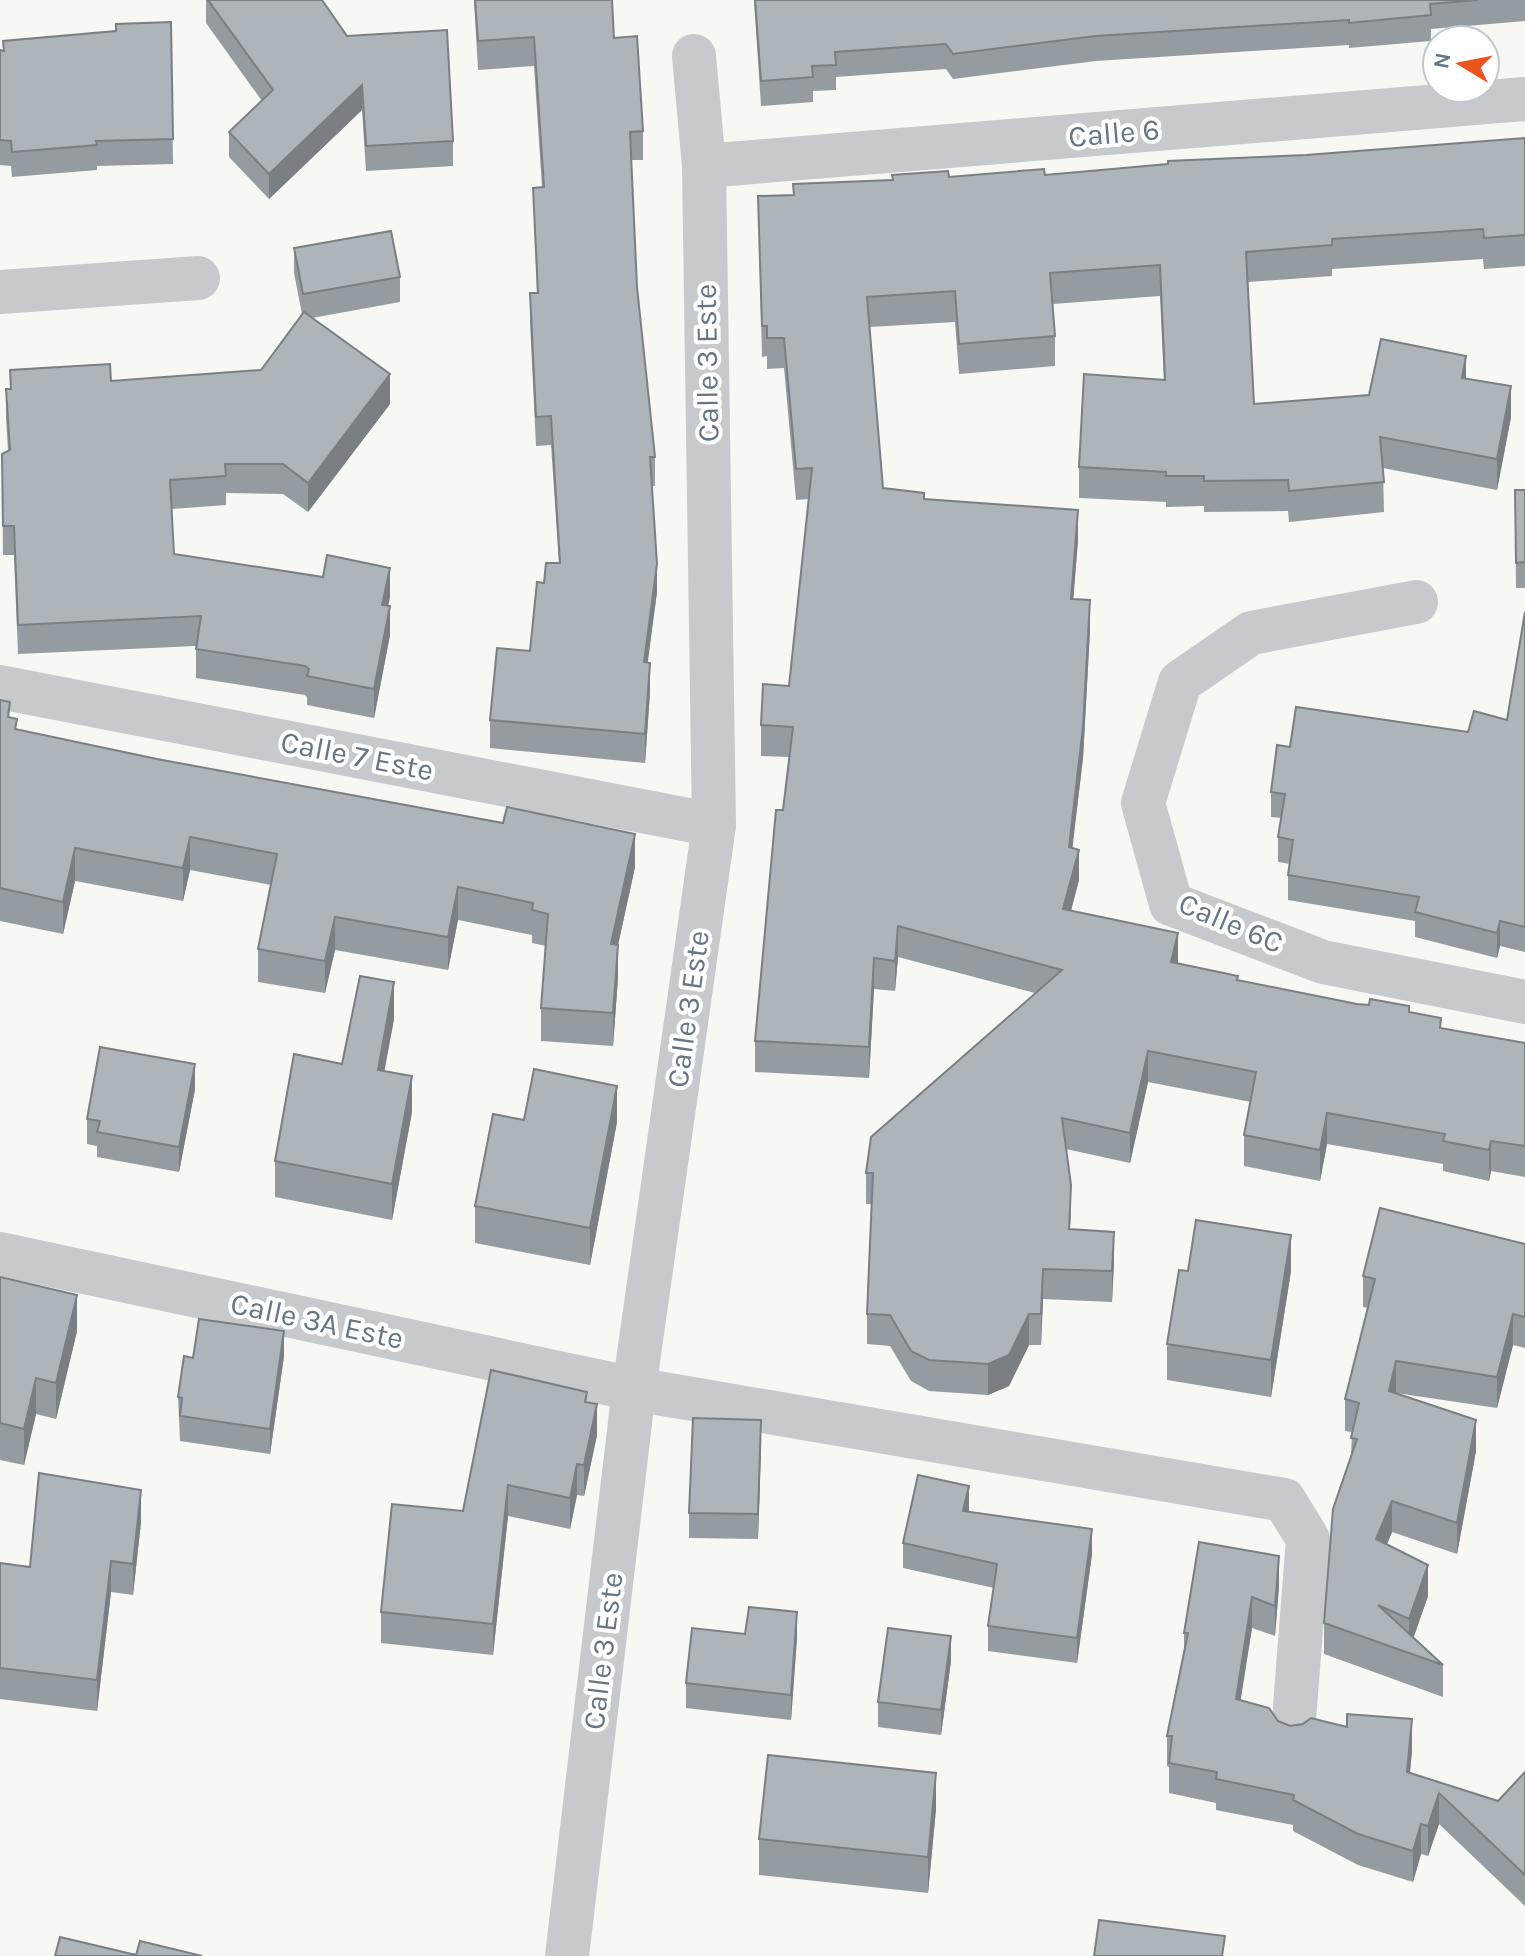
<svg xmlns="http://www.w3.org/2000/svg" width="1525" height="1956" font-family="Karla,sans-serif">
<style>
.lines{fill:none;stroke-linecap:round;stroke-linejoin:round}
.minor{stroke:#c6cacd;stroke-width:44}
.wall{fill:#959ca1}
.shaded-wall{fill:#797f83}
.building{fill:#adb5bb;stroke:#797f83;stroke-width:2}
.labels{text-anchor:middle;stroke-width:8;stroke-linejoin:round;paint-order:stroke}
.street-label{font-size:30px;fill:#647686;stroke:#fff}
</style>
<rect width="100%" height="100%" fill="#f7f7f3"/>
<g class="lines">
<g class="minor">
<path d="M 704,166 L 1525,99"/>
<path d="M 0,292 L 198,278"/>
<path d="M 1416,602 L 1251,633 L 1180,682 L 1143,803 L 1171,904 L 1323,962 L 1525,1002"/>
<path d="M 0,687 L 714,825"/>
<path d="M 0,1254 L 634,1389 L 1284,1500 L 1308,1539 L 1293,1732"/>
<path d="M 567,1956 L 634,1389 L 714,825 L 704,166 L 694,56"/>
</g>
</g>
<g class="wall">
<path d="M 206,0 L 322,0 L 347,36 L 453,141 L 453,166 L 366,171 L 362,110 L 269,199 L 229,157 L 229,132 L 262,101 L 206,23 Z"/>
<path d="M 474,0 L 612,0 L 614,38 L 643,131 L 643,160 L 631,160 L 637,287 L 655,457 L 655,486 L 652,486 L 657,592 L 647,663 L 650,692 L 645,763 L 490,748 L 490,720 L 530,651 L 544,583 L 559,563 L 551,445 L 536,446 L 530,322 L 530,293 L 537,293 L 533,188 L 542,187 L 534,66 L 478,70 Z"/>
<path d="M 754,0 L 1525,0 L 1525,21 L 1431,29 L 1431,41 L 1349,48 L 1349,45 L 1096,61 L 953,79 L 946,69 L 836,77 L 836,90 L 813,91 L 813,102 L 761,106 Z"/>
<path d="M 171,22 L 173,164 L 97,166 L 97,170 L 12,177 L 11,166 L 0,165 L 0,50 L 3,51 L 3,41 L 116,31 Z"/>
<path d="M 1525,138 L 1525,266 L 1484,269 L 1483,259 L 1332,269 L 1332,276 L 1248,282 L 1254,404 L 1369,395 L 1466,378 L 1511,417 L 1497,490 L 1383,468 L 1384,512 L 1289,522 L 1288,511 L 1204,512 L 1204,506 L 1166,507 L 1166,502 L 1079,498 L 1079,467 L 1164,380 L 1160,296 L 1053,304 L 1055,336 L 1055,366 L 959,374 L 955,322 L 870,327 L 883,488 L 1078,540 L 1073,599 L 1090,630 L 1083,758 L 1072,848 L 1079,880 L 1071,911 L 1178,964 L 1238,980 L 1357,1004 L 1409,1012 L 1441,1028 L 1525,1043 L 1525,1177 L 1491,1171 L 1489,1181 L 1443,1171 L 1443,1164 L 1327,1144 L 1320,1181 L 1244,1166 L 1244,1135 L 1251,1102 L 1148,1082 L 1130,1163 L 1066,1149 L 1071,1215 L 1070,1229 L 1114,1262 L 1112,1302 L 1043,1299 L 1041,1345 L 1029,1345 L 1009,1386 L 988,1395 L 929,1391 L 911,1381 L 890,1346 L 867,1344 L 867,1314 L 872,1204 L 866,1204 L 866,1173 L 1035,993 L 898,957 L 895,991 L 874,989 L 869,1078 L 755,1072 L 755,1041 L 789,757 L 761,756 L 761,725 L 789,686 L 809,499 L 796,500 L 784,368 L 767,369 L 767,356 L 762,357 L 758,196 L 793,195 L 793,184 L 949,177 L 1045,175 Z"/>
<path d="M 294,248 L 400,277 L 400,302 L 312,318 L 390,404 L 308,512 L 283,494 L 226,493 L 226,505 L 172,509 L 174,554 L 390,597 L 388,606 L 390,635 L 374,718 L 307,705 L 307,697 L 305,695 L 196,678 L 196,646 L 18,654 L 14,555 L 3,555 L 2,454 L 8,451 L 6,418 L 6,389 L 10,389 L 10,370 L 111,381 L 261,370 L 302,314 L 294,273 Z"/>
<path d="M 1515,490 L 1525,490 L 1525,588 L 1516,588 Z"/>
<path d="M 1525,612 L 1525,952 L 1500,946 L 1497,958 L 1415,937 L 1415,921 L 1288,900 L 1288,875 L 1290,864 L 1278,862 L 1278,837 L 1281,818 L 1271,817 L 1271,792 L 1290,747 L 1468,732 L 1507,720 Z"/>
<path d="M 0,700 L 17,729 L 635,867 L 618,945 L 618,978 L 613,1046 L 541,1041 L 541,1008 L 546,946 L 532,943 L 532,935 L 458,920 L 448,970 L 335,950 L 325,993 L 258,982 L 258,949 L 271,885 L 190,870 L 183,901 L 75,881 L 63,934 L 0,921 Z"/>
<path d="M 394,1019 L 384,1071 L 412,1112 L 392,1220 L 275,1197 L 275,1161 L 342,1064 Z"/>
<path d="M 195,1089 L 179,1172 L 97,1157 L 97,1146 L 87,1144 L 87,1119 Z"/>
<path d="M 524,1120 L 617,1122 L 590,1265 L 475,1243 L 475,1206 Z"/>
<path d="M 1525,1244 L 1525,1348 L 1513,1345 L 1497,1408 L 1396,1393 L 1476,1451 L 1457,1554 L 1392,1532 L 1387,1544 L 1428,1596 L 1413,1638 L 1443,1665 L 1443,1697 L 1324,1654 L 1324,1623 L 1351,1455 L 1352,1432 L 1345,1431 L 1345,1399 L 1368,1308 L 1363,1307 L 1363,1276 Z"/>
<path d="M 1188,1271 L 1291,1271 L 1271,1397 L 1167,1380 L 1167,1344 Z"/>
<path d="M 0,1277 L 77,1331 L 56,1419 L 36,1414 L 24,1465 L 0,1460 Z"/>
<path d="M 284,1356 L 270,1454 L 180,1441 L 178,1397 L 193,1358 Z"/>
<path d="M 587,1402 L 597,1435 L 584,1496 L 577,1495 L 570,1529 L 508,1516 L 493,1655 L 381,1643 L 381,1612 L 463,1511 Z"/>
<path d="M 761,1445 L 758,1539 L 689,1538 L 689,1513 Z"/>
<path d="M 968,1512 L 1092,1554 L 1077,1663 L 988,1651 L 988,1626 L 994,1588 L 903,1568 L 903,1543 Z"/>
<path d="M 141,1522 L 133,1595 L 111,1592 L 97,1711 L 0,1699 L 0,1563 L 30,1567 Z"/>
<path d="M 1199,1542 L 1279,1586 L 1275,1636 L 1252,1628 L 1240,1700 L 1278,1721 L 1290,1726 L 1412,1750 L 1410,1773 L 1498,1801 L 1525,1772 L 1525,1906 L 1439,1824 L 1428,1856 L 1421,1854 L 1413,1882 L 1358,1865 L 1293,1831 L 1293,1825 L 1216,1810 L 1216,1803 L 1169,1793 L 1169,1767 L 1167,1766 L 1167,1736 L 1184,1654 L 1184,1633 Z"/>
<path d="M 745,1634 L 797,1637 L 791,1720 L 686,1708 L 686,1683 Z"/>
<path d="M 951,1661 L 941,1735 L 878,1727 L 878,1702 Z"/>
<path d="M 936,1809 L 928,1893 L 759,1875 L 759,1839 Z"/>
</g>
<g class="shaded-wall">
<path d="M 362,85 L 362,110 L 269,199 L 269,174 Z"/>
<path d="M 1466,356 L 1466,386 L 1462,378 Z"/>
<path d="M 390,374 L 390,404 L 308,512 L 308,483 Z"/>
<path d="M 1511,386 L 1511,417 L 1497,490 L 1497,459 Z"/>
<path d="M 1078,510 L 1078,540 L 1071,629 L 1071,599 Z"/>
<path d="M 657,564 L 657,592 L 644,691 L 644,662 Z"/>
<path d="M 390,568 L 390,597 L 382,634 L 382,605 Z"/>
<path d="M 1090,600 L 1090,630 L 1083,758 L 1069,877 L 1069,847 Z"/>
<path d="M 390,606 L 390,635 L 374,718 L 374,689 Z"/>
<path d="M 650,663 L 650,692 L 645,763 L 645,734 Z"/>
<path d="M 635,834 L 635,867 L 611,977 L 611,944 Z"/>
<path d="M 190,837 L 190,870 L 183,901 L 183,868 Z"/>
<path d="M 75,848 L 75,881 L 63,934 L 63,902 Z"/>
<path d="M 1079,850 L 1079,880 L 1063,940 L 1063,909 Z"/>
<path d="M 458,887 L 458,920 L 448,970 L 448,937 Z"/>
<path d="M 335,917 L 335,950 L 325,993 L 325,961 Z"/>
<path d="M 1500,921 L 1500,946 L 1497,958 L 1497,933 Z"/>
<path d="M 898,926 L 898,957 L 895,991 L 895,961 Z"/>
<path d="M 1178,933 L 1178,964 L 1171,962 Z"/>
<path d="M 618,945 L 618,978 L 613,1046 L 613,1013 Z"/>
<path d="M 874,958 L 874,989 L 869,1078 L 869,1047 Z"/>
<path d="M 394,982 L 394,1019 L 378,1106 L 378,1070 Z"/>
<path d="M 1148,1051 L 1148,1082 L 1130,1163 L 1130,1133 Z"/>
<path d="M 195,1064 L 195,1089 L 179,1172 L 179,1147 Z"/>
<path d="M 412,1076 L 412,1112 L 392,1220 L 392,1184 Z"/>
<path d="M 617,1086 L 617,1122 L 590,1265 L 590,1228 Z"/>
<path d="M 1327,1113 L 1327,1144 L 1320,1181 L 1320,1150 Z"/>
<path d="M 1491,1141 L 1491,1171 L 1489,1181 L 1489,1150 Z"/>
<path d="M 1114,1232 L 1114,1262 L 1112,1302 L 1112,1271 Z"/>
<path d="M 1291,1235 L 1291,1271 L 1271,1397 L 1271,1360 Z"/>
<path d="M 1043,1269 L 1043,1299 L 1041,1345 L 1041,1314 Z"/>
<path d="M 77,1295 L 77,1331 L 56,1419 L 56,1383 Z"/>
<path d="M 1029,1314 L 1029,1345 L 1009,1386 L 988,1395 L 988,1364 Z"/>
<path d="M 1513,1314 L 1513,1345 L 1497,1408 L 1497,1377 Z"/>
<path d="M 284,1331 L 284,1356 L 270,1454 L 270,1429 Z"/>
<path d="M 1396,1361 L 1396,1393 L 1389,1422 L 1389,1391 Z"/>
<path d="M 36,1378 L 36,1414 L 24,1465 L 24,1429 Z"/>
<path d="M 597,1404 L 597,1435 L 584,1496 L 584,1465 Z"/>
<path d="M 761,1420 L 761,1445 L 758,1539 L 758,1514 Z"/>
<path d="M 1476,1420 L 1476,1451 L 1457,1554 L 1457,1523 Z"/>
<path d="M 577,1464 L 577,1495 L 570,1529 L 570,1498 Z"/>
<path d="M 508,1485 L 508,1516 L 493,1655 L 493,1624 Z"/>
<path d="M 969,1486 L 969,1511 L 963,1536 L 963,1511 Z"/>
<path d="M 141,1490 L 141,1522 L 133,1595 L 133,1564 Z"/>
<path d="M 1392,1501 L 1392,1532 L 1376,1570 L 1376,1539 Z"/>
<path d="M 1092,1529 L 1092,1554 L 1077,1663 L 1077,1638 Z"/>
<path d="M 1279,1556 L 1279,1586 L 1275,1636 L 1275,1606 Z"/>
<path d="M 111,1561 L 111,1592 L 97,1711 L 97,1680 Z"/>
<path d="M 1428,1565 L 1428,1596 L 1409,1651 L 1409,1619 Z"/>
<path d="M 1252,1597 L 1252,1628 L 1236,1730 L 1236,1699 Z"/>
<path d="M 797,1612 L 797,1637 L 791,1720 L 791,1695 Z"/>
<path d="M 951,1636 L 951,1661 L 941,1735 L 941,1710 Z"/>
<path d="M 1412,1719 L 1412,1750 L 1407,1803 L 1407,1772 Z"/>
<path d="M 936,1773 L 936,1809 L 928,1893 L 928,1857 Z"/>
<path d="M 1439,1793 L 1439,1824 L 1428,1856 L 1428,1826 Z"/>
<path d="M 1421,1824 L 1421,1854 L 1413,1882 L 1413,1851 Z"/>
</g>
<g class="building">
<path d="M 208,0 L 322,0 L 347,36 L 447,30 L 453,141 L 366,146 L 362,85 L 269,174 L 229,132 L 273,90 Z"/>
<path d="M 475,0 L 612,0 L 614,38 L 637,36 L 643,131 L 630,132 L 637,287 L 655,457 L 650,457 L 657,564 L 644,662 L 650,663 L 645,734 L 490,720 L 497,648 L 530,651 L 537,582 L 544,583 L 546,563 L 560,563 L 551,416 L 536,417 L 530,293 L 538,293 L 533,188 L 544,187 L 534,37 L 478,41 Z"/>
<path d="M 755,0 L 1478,0 L 1430,4 L 1431,15 L 1349,23 L 1349,20 L 1096,36 L 953,54 L 946,44 L 835,52 L 836,65 L 812,66 L 813,77 L 761,81 Z"/>
<path d="M 171,22 L 173,139 L 96,141 L 97,145 L 12,152 L 11,141 L 0,140 L 0,50 L 4,51 L 3,41 L 116,31 L 116,24 Z"/>
<path d="M 1525,138 L 1525,235 L 1484,238 L 1483,229 L 1332,239 L 1332,245 L 1246,252 L 1254,404 L 1369,395 L 1381,339 L 1466,356 L 1462,378 L 1511,386 L 1497,459 L 1380,437 L 1384,482 L 1289,491 L 1288,480 L 1204,481 L 1204,476 L 1166,476 L 1166,472 L 1079,467 L 1084,374 L 1165,380 L 1160,265 L 1050,273 L 1055,336 L 959,344 L 955,291 L 867,297 L 883,488 L 924,493 L 924,499 L 1078,510 L 1071,599 L 1090,600 L 1083,727 L 1069,847 L 1079,850 L 1063,909 L 1178,933 L 1171,962 L 1238,976 L 1237,980 L 1357,1004 L 1369,1005 L 1370,999 L 1409,1006 L 1409,1012 L 1441,1018 L 1440,1028 L 1525,1043 L 1525,1146 L 1491,1141 L 1489,1150 L 1443,1141 L 1445,1134 L 1327,1113 L 1320,1150 L 1244,1135 L 1256,1072 L 1148,1051 L 1130,1133 L 1062,1118 L 1071,1185 L 1069,1229 L 1114,1232 L 1112,1271 L 1043,1269 L 1041,1314 L 1029,1314 L 1009,1355 L 988,1364 L 929,1360 L 911,1351 L 890,1315 L 867,1314 L 873,1173 L 866,1173 L 871,1137 L 1062,970 L 898,926 L 895,961 L 874,958 L 869,1047 L 755,1041 L 776,810 L 783,810 L 793,727 L 761,725 L 763,684 L 789,686 L 812,468 L 796,469 L 784,338 L 767,338 L 767,326 L 762,326 L 758,196 L 794,195 L 793,184 L 893,180 L 892,175 L 948,171 L 949,177 L 1044,169 L 1045,175 L 1168,164 L 1168,161 L 1306,155 Z"/>
<path d="M 391,231 L 400,277 L 303,294 L 294,248 Z"/>
<path d="M 304,312 L 390,374 L 308,483 L 283,464 L 225,464 L 226,476 L 170,480 L 174,554 L 323,577 L 327,555 L 390,568 L 382,605 L 390,606 L 374,689 L 307,676 L 309,669 L 305,666 L 196,649 L 201,616 L 18,625 L 14,526 L 3,526 L 2,454 L 10,450 L 6,389 L 11,389 L 10,370 L 110,364 L 111,381 L 261,370 Z"/>
<path d="M 1515,490 L 1525,490 L 1525,562 L 1516,563 Z"/>
<path d="M 1525,612 L 1525,927 L 1500,921 L 1497,933 L 1415,912 L 1419,897 L 1288,875 L 1293,840 L 1278,837 L 1285,794 L 1271,792 L 1277,745 L 1290,747 L 1296,707 L 1468,732 L 1474,711 L 1507,720 Z"/>
<path d="M 0,700 L 10,702 L 8,717 L 17,719 L 15,729 L 157,759 L 503,823 L 507,807 L 635,834 L 611,944 L 618,945 L 613,1013 L 541,1008 L 548,914 L 532,910 L 533,903 L 458,887 L 448,937 L 335,917 L 325,961 L 258,949 L 277,854 L 190,837 L 183,868 L 75,848 L 63,902 L 0,888 Z"/>
<path d="M 360,976 L 394,982 L 378,1070 L 412,1076 L 392,1184 L 275,1161 L 294,1054 L 342,1064 Z"/>
<path d="M 100,1047 L 195,1064 L 179,1147 L 97,1132 L 100,1121 L 87,1119 Z"/>
<path d="M 534,1069 L 617,1086 L 590,1228 L 475,1206 L 493,1114 L 524,1120 Z"/>
<path d="M 1380,1208 L 1525,1244 L 1525,1317 L 1513,1314 L 1497,1377 L 1396,1361 L 1389,1391 L 1476,1420 L 1457,1523 L 1392,1501 L 1376,1539 L 1428,1565 L 1409,1619 L 1378,1605 L 1443,1665 L 1324,1623 L 1333,1509 L 1357,1439 L 1351,1438 L 1359,1403 L 1345,1399 L 1375,1279 L 1363,1276 Z"/>
<path d="M 1196,1220 L 1291,1235 L 1271,1360 L 1167,1344 L 1179,1270 L 1188,1271 Z"/>
<path d="M 0,1277 L 77,1295 L 56,1383 L 36,1378 L 24,1429 L 0,1423 Z"/>
<path d="M 199,1319 L 284,1331 L 270,1429 L 180,1416 L 182,1398 L 178,1397 L 184,1356 L 193,1358 Z"/>
<path d="M 491,1370 L 587,1392 L 585,1402 L 597,1404 L 584,1465 L 577,1464 L 570,1498 L 508,1485 L 493,1624 L 381,1612 L 392,1504 L 463,1511 Z"/>
<path d="M 693,1418 L 761,1420 L 758,1514 L 689,1513 Z"/>
<path d="M 39,1473 L 141,1490 L 133,1564 L 111,1561 L 97,1680 L 0,1668 L 0,1563 L 30,1567 Z"/>
<path d="M 918,1475 L 969,1486 L 963,1511 L 1092,1529 L 1077,1638 L 988,1626 L 997,1564 L 903,1543 Z"/>
<path d="M 1199,1542 L 1279,1556 L 1275,1606 L 1252,1597 L 1236,1699 L 1269,1708 L 1278,1721 L 1290,1726 L 1303,1724 L 1311,1718 L 1347,1727 L 1347,1714 L 1412,1719 L 1407,1772 L 1498,1801 L 1525,1772 L 1525,1875 L 1439,1793 L 1428,1826 L 1421,1824 L 1413,1851 L 1358,1834 L 1293,1800 L 1294,1795 L 1216,1779 L 1217,1772 L 1169,1763 L 1172,1736 L 1167,1736 L 1188,1633 L 1184,1633 Z"/>
<path d="M 749,1607 L 797,1612 L 791,1695 L 686,1683 L 692,1628 L 745,1634 Z"/>
<path d="M 888,1628 L 951,1636 L 941,1710 L 878,1702 Z"/>
<path d="M 768,1755 L 936,1773 L 928,1857 L 759,1839 Z"/>
<path d="M 1099,1920 L 1225,1936 L 1222,1956 L 1094,1956 Z"/>
<path d="M 60,1937 L 136,1955 L 140,1941 L 202,1956 L 55,1956 Z"/>
</g>
<g class="labels">
<g class="street-label">
<text transform="translate(1114 133) rotate(-5)" y="10">Calle 6</text>
<text transform="translate(707 363) rotate(-91)" y="10">Calle 3 Este</text>
<text transform="translate(357 756) rotate(11)" y="10">Calle 7 Este</text>
<text transform="translate(1231 923) rotate(23)" y="10">Calle 6C</text>
<text transform="translate(688 1009) rotate(-82)" y="10">Calle 3 Este</text>
<text transform="translate(317 1321) rotate(12)" y="10">Calle 3A Este</text>
<text transform="translate(603 1651) rotate(-83)" y="10">Calle 3 Este</text>
</g>
</g>
<g transform="translate(1461 64) rotate(280)"><circle r="38" fill="#ffffff" stroke="#c1c8cf" stroke-width="2"/>
<path d="M0-6L14 30L0 20L-14 30Z" fill="#ec541e"/>
<text y="-12" font-size="22" font-weight="bold" text-anchor="middle" fill="#647686">N</text>
</g>
</svg>
